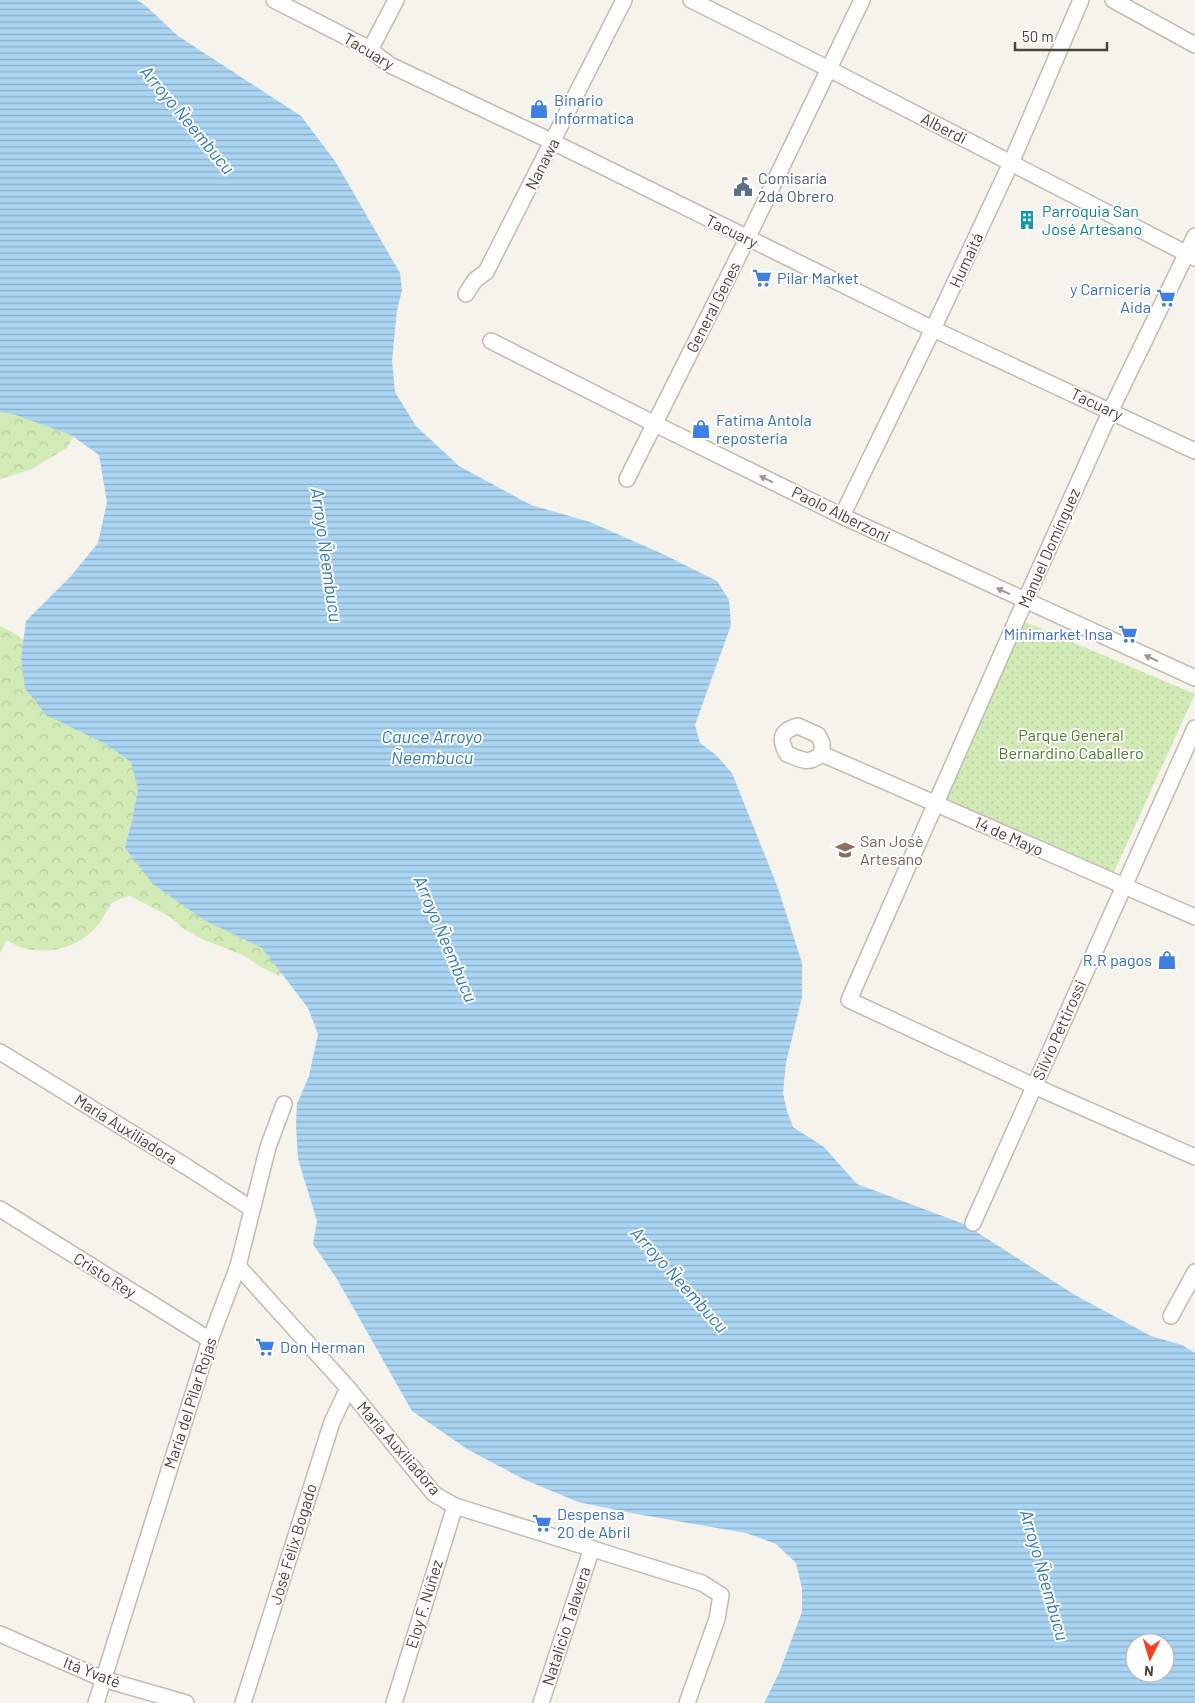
<svg xmlns="http://www.w3.org/2000/svg" width="1195" height="1703" font-family="Barlow,sans-serif">
<style>
.forest{fill:url(#forest-crowns)}
.park{fill:url(#park-dots)}
.water{fill:url(#water-rules);fill-rule:evenodd}
.lines{fill:none;stroke-linecap:round;stroke-linejoin:round}
.street-casing{stroke:#c2bbae;stroke-width:18}
.street{stroke:#fff;stroke-width:15}
.oneway{fill:#9c9892}
.labels{text-anchor:middle;stroke-width:4;stroke-linejoin:round;paint-order:stroke}
.street-label{font-size:16px;fill:#4b4439;stroke:#fff}
.shop-label{font-size:16px;fill:#366cbe;stroke:#fff;text-anchor:start}
.service-label{font-size:16px;fill:#4e5e75;stroke:#fff;text-anchor:start}
.culture-label{font-size:16px;fill:#0d838f;stroke:#fff;text-anchor:start}
.park-label{font-size:16px;fill:#4a7f2a;stroke:#fff}
.education-label{font-size:16px;fill:#785e54;stroke:#fff;text-anchor:start}
.water-label{font-size:18px;font-style:italic;fill:#2e7ab2;stroke:#fff}
</style>
<defs>
<pattern id="forest-crowns" width="20" height="18" patternUnits="userSpaceOnUse" patternTransform="scale(1.25)"><rect width="20" height="18" fill="#d2eab5"/><path d="M2 6a3 3 0 1 1 6 0M12 15a3 3 0 1 1 6 0" fill="none" stroke="#b6ca9c"/></pattern>
<pattern id="park-dots" width="8" height="8" patternUnits="userSpaceOnUse" patternTransform="scale(1.25)"><rect width="8" height="8" fill="#d2eab5"/><path d="M2 2h.1M6 6h.1" fill="none" stroke="#b6ca9c" stroke-width="1.8" stroke-linecap="round"/></pattern>
<pattern id="water-rules" width="6" height="5" patternUnits="userSpaceOnUse" patternTransform="scale(1.25)"><rect width="6" height="5" fill="#a9d4f2"/><path d="M0 2.5h6" fill="none" stroke="#8caec5"/></pattern>
</defs>
<rect width="100%" height="100%" fill="#f6f3ec"/>
<g class="forest">
<path d="M 0,392 L 77,429 L 68,447 L 32,469 L 0,479 Z"/>
<path d="M 0,626 L 19,636 L 78,694 L 293,959 L 279,976 L 261,967 L 243,955 L 204,940 L 184,929 L 169,916 L 130,896 C 104,902 111,909 98,925 C 81,946 50,956 24,948 C 18,947 12,943 7,940 L 0,953 Z"/>
</g>
<path class="park" d="M 1025,622 L 1195,694 L 1114,872 L 945,798 Z"/>
<path class="water" d="M 0,0 L 137,0 L 146,6 L 178,36 L 301,116 L 335,161 L 400,273 L 402,290 L 397,310 L 392,361 L 395,392 L 416,426 L 459,466 L 531,505 L 590,522 L 665,555 L 717,581 L 729,600 L 731,625 L 695,725 L 700,743 L 716,755 L 732,773 L 778,888 L 802,963 L 802,997 L 786,1063 L 783,1093 L 787,1111 L 793,1127 L 824,1147 L 857,1184 L 964,1224 L 1075,1295 L 1151,1336 L 1182,1345 L 1195,1353 L 1195,1703 L 764,1703 L 779,1673 L 802,1612 L 802,1588 L 796,1563 L 776,1544 L 746,1533 L 631,1513 L 578,1502 L 523,1479 L 467,1449 L 412,1411 L 337,1279 L 313,1244 L 317,1221 L 298,1159 L 296,1125 L 297,1104 L 309,1076 L 318,1034 L 308,1008 L 262,948 L 204,920 L 153,884 L 125,848 L 132,821 L 138,789 L 131,762 L 106,744 L 46,715 L 25,688 L 21,658 L 26,621 L 71,576 L 98,543 L 107,502 L 99,455 L 71,435 L 13,414 L 0,412 ZM 1135,1643 L 1165,1643 L 1165,1673 L 1135,1673 Z"/>
<g class="lines">
<g class="street-casing">
<g id="street">
<path d="M 274,0 L 366,47 L 390,65 L 553,142 L 933,329 L 1195,451"/>
<path d="M 691,0 L 829,69 L 1195,258"/>
<path d="M 1113,0 L 1195,45"/>
<path d="M 370,50 L 396,0"/>
<path d="M 1195,236 L 1111,410 L 1025,601 L 849,1000 L 1034,1086 L 1195,1157"/>
<path d="M 466,294 L 475,280 L 486,272 L 624,0"/>
<path d="M 491,341 L 655,424 L 842,516 L 1195,678"/>
<path d="M 627,479 L 747,239 L 862,0"/>
<path d="M 842,516 L 933,329 L 1011,163 L 1081,0"/>
<path d="M 798,726 L 818,735 L 822,743 L 822,754 C 807,765 803,760 787,754 C 779,739 780,731 798,726 Z"/>
<path d="M 822,754 L 1195,917"/>
<path d="M 0,1052 L 187,1167 L 252,1209"/>
<path d="M 0,1209 L 210,1340"/>
<path d="M 973,1223 L 1195,728"/>
<path d="M 238,1266 L 348,1388 L 434,1494 L 455,1506 L 702,1583 L 721,1595 L 717,1619 L 687,1703"/>
<path d="M 1171,1316 L 1195,1272"/>
<path d="M 0,1634 L 103,1679 L 186,1703"/>
<path d="M 96,1703 L 210,1340 L 238,1266 L 268,1147 L 284,1104"/>
<path d="M 243,1703 L 332,1422 L 348,1388"/>
<path d="M 394,1703 L 455,1506"/>
<path d="M 541,1703 L 592,1548"/>
</g>
</g>
<use href="#street" class="street"/>
</g>
<defs><path id="oneway-solid" d="M-6-.8H1V-3.2L6.5 0L1 3.2V.8H-6Z" transform="scale(1.25)"/></defs>
<g class="oneway">
<use href="#oneway-solid" transform="translate(766 479) rotate(-154)"/>
<use href="#oneway-solid" transform="translate(1003 591) rotate(-155)"/>
<use href="#oneway-solid" transform="translate(1151 658) rotate(-156)"/>
</g>
<defs>
<g id="shop-bare" transform="scale(1.5)"><path d="M-5-2.5h2.3a2.7 3.5 0 0 1 5.4 0H5L5.5 6h-11ZM-1.5-2.5h3a1.5 2.3 0 0 0-3 0Z" fill="#3f7fe0" stroke="#fff" stroke-width="2.5" paint-order="stroke"/></g>
<g id="civic-bare" transform="scale(1.5)"><path d="M-.6-6.5H3V-4.5H.6V-3L4-1V1h2V6H-6V1h2V-1L-.6-3ZM-1.2 2.5V6h2.4V2.5Z" fill="#5c6f8a" stroke="#fff" stroke-width="2.5" paint-order="stroke"/></g>
<g id="building-bare" transform="scale(1.5)"><path d="M-4-6H4V6H1V3H-1V6H-4ZM-2.5-4.3h1.7v1.8h-1.7ZM.8-4.3h1.7v1.8H.8ZM-2.5-1h1.7V.8h-1.7ZM.8-1h1.7V.8H.8Z" fill="#0f9aa8" stroke="#fff" stroke-width="2.5" paint-order="stroke"/></g>
<g id="supermarket-bare" transform="scale(1.5)"><path d="M-6-5.5h2.5l.6 2H6L4.5 2H-2.5L-4.4-4H-6ZM-1.5 3.2a1.3 1.3 0 1 0 .1 0ZM3 3.2a1.3 1.3 0 1 0 .1 0Z" fill="#3f7fe0" stroke="#fff" stroke-width="2.5" paint-order="stroke"/></g>
<g id="school-bare" transform="scale(1.5)"><path d="M0-5L7-2L0 1L-7-2ZM-4 1L0 2.5L4 1V4Q0 6-4 4Z" fill="#8d6e63" stroke="#fff" stroke-width="2.5" paint-order="stroke"/></g>
</defs>
<g fill-rule="evenodd">
<use href="#shop-bare" x="539" y="109"/>
<use href="#civic-bare" x="743" y="187"/>
<use href="#building-bare" x="1027" y="220"/>
<use href="#supermarket-bare" x="762" y="278"/>
<use href="#supermarket-bare" x="1166" y="298"/>
<use href="#shop-bare" x="701" y="429"/>
<use href="#supermarket-bare" x="1128" y="634"/>
<use href="#school-bare" x="845" y="850"/>
<use href="#shop-bare" x="1167" y="960"/>
<use href="#supermarket-bare" x="265" y="1347"/>
<use href="#supermarket-bare" x="542" y="1523"/>
</g>
<g class="labels">
<g class="street-label">
<text transform="translate(369 51) rotate(31)" y="6">Tacuary</text>
<text transform="translate(944 128) rotate(27)" y="6">Alberdi</text>
<text transform="translate(542 164) rotate(-63)" y="6">Nanawa</text>
<text transform="translate(732 231) rotate(26)" y="6">Tacuary</text>
<text transform="translate(966 260) rotate(-65)" y="6">Humaitá</text>
<text transform="translate(713 307) rotate(-63)" y="6">General Genes</text>
<text transform="translate(1097 404) rotate(25)" y="6">Tacuary</text>
<text transform="translate(841 514) rotate(26)" y="6">Paolo Alberzoni</text>
<text transform="translate(1049 548) rotate(-66)" y="6">Manuel Domínguez</text>
<text transform="translate(1009 836) rotate(24)" y="6">14 de Mayo</text>
<text transform="translate(1059 1030) rotate(-66)" y="6">Silvio Pettirossi</text>
<text transform="translate(126 1129) rotate(32)" y="6">María Auxiliadora</text>
<text transform="translate(105 1275) rotate(32)" y="6">Cristo Rey</text>
<text transform="translate(190 1403) rotate(-72)" y="6">María del Pilar Rojas</text>
<text transform="translate(399 1448) rotate(49)" y="6">María Auxiliadora</text>
<text transform="translate(293 1544) rotate(-73)" y="6">José Félix Bogado</text>
<text transform="translate(424 1604) rotate(-73)" y="6">Eloy F. Núñez</text>
<text transform="translate(566 1626) rotate(-72)" y="6">Natalicio Talavera</text>
<text transform="translate(92 1672) rotate(21)" y="6">Itá Yvaté</text>
</g>
<g class="shop-label">
<text x="554" y="106">Binario<tspan x="554" dy="18">Informatica</tspan></text>
<text x="777" y="284">Pilar Market</text>
<text x="1151" y="295" text-anchor="end">y Carnicería<tspan x="1151" dy="18">Aida</tspan></text>
<text x="716" y="426">Fatima Antola<tspan x="716" dy="18">reposteria</tspan></text>
<text x="1113" y="640" text-anchor="end">Minimarket Insa</text>
<text x="1152" y="966" text-anchor="end">R.R pagos</text>
<text x="280" y="1353">Don Herman</text>
<text x="557" y="1520">Despensa<tspan x="557" dy="18">20 de Abril</tspan></text>
</g>
<g class="service-label">
<text x="758" y="184">Comisaría<tspan x="758" dy="18">2da Obrero</tspan></text>
</g>
<g class="culture-label">
<text x="1042" y="217">Parroquia San<tspan x="1042" dy="18">José Artesano</tspan></text>
</g>
<g class="park-label">
<text x="1071" y="741">Parque General<tspan x="1071" dy="18">Bernardino Caballero</tspan></text>
</g>
<g class="education-label">
<text x="860" y="847">San Josè<tspan x="860" dy="18">Artesano</tspan></text>
</g>
<g class="water-label">
<text transform="translate(187 120) rotate(50)" y="6">Arroyo Ñeembucu</text>
<text transform="translate(326 555) rotate(82)" y="6">Arroyo Ñeembucu</text>
<text x="432" y="743">Cauce Arroyo<tspan x="432" dy="21">Ñeembucu</tspan></text>
<text transform="translate(445 939) rotate(67)" y="6">Arroyo Ñeembucu</text>
<text transform="translate(679 1280) rotate(48)" y="6">Arroyo Ñeembucu</text>
<text transform="translate(1044 1575) rotate(74)" y="6">Arroyo Ñeembucu</text>
</g>
</g>
<g transform="translate(1150 1658) rotate(185)"><circle r="24" fill="#ffffff" stroke="#b7b4b0"/>
<path d="M0-4L9 19L0 12L-9 19Z" fill="#fc3f1d"/>
<text y="-8" font-size="14" font-weight="bold" text-anchor="middle" fill="#4b4439">N</text>
</g>
<path d="M1015 42v8h92v-8" fill="none" stroke="#4b4439" stroke-width="2.5"/>
<text x="1022" y="42" font-size="15" fill="#4b4439" stroke="#ffffff" stroke-width="4" paint-order="stroke">50 m</text>
</svg>
